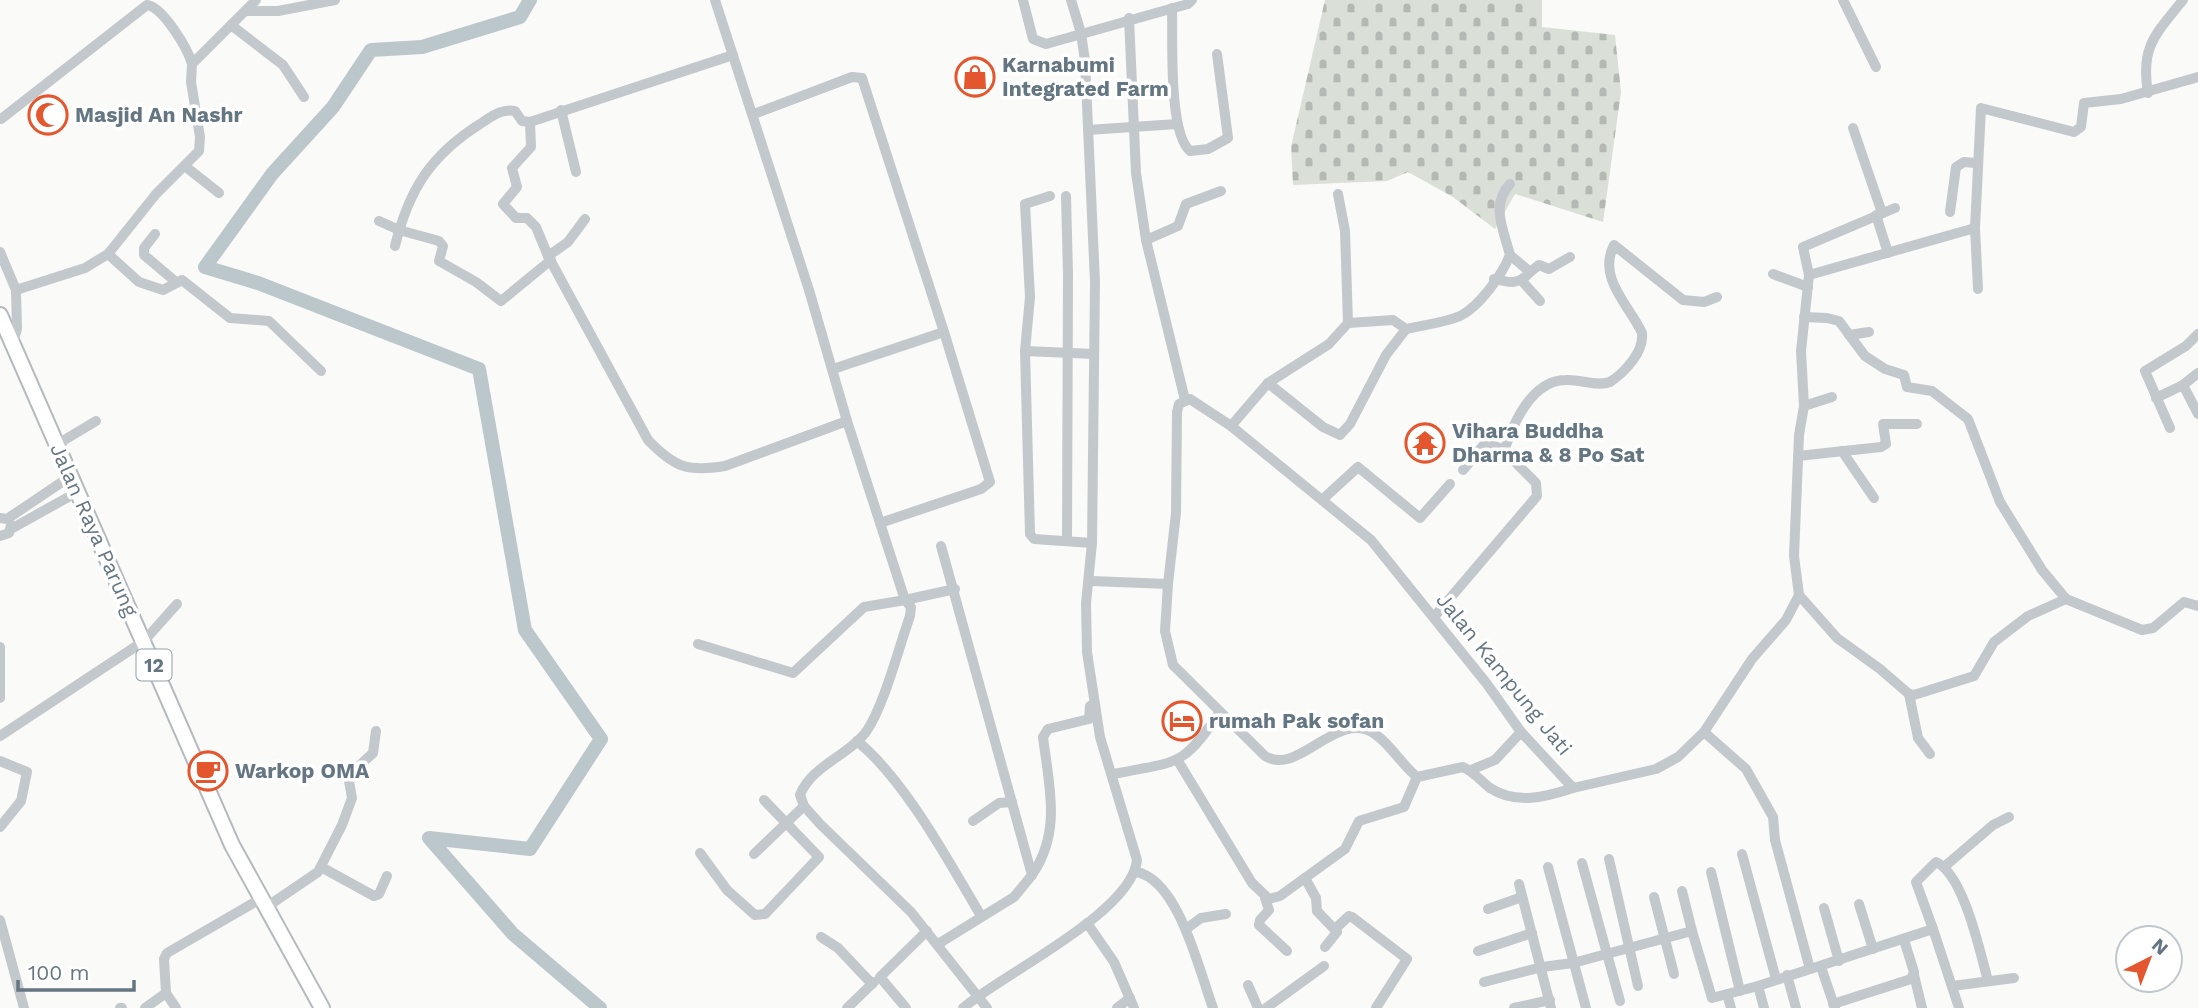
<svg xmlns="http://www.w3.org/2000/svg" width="2198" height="1008" font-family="'Work Sans',sans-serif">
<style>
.cemetery{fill:url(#cemetery-stones)}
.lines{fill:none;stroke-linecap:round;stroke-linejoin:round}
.river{stroke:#bbc7cb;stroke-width:14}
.highway-casing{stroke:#b4b9bd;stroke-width:18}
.minor{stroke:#c3c8cc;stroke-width:10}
.highway{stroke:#fff;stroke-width:14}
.labels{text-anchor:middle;stroke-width:7;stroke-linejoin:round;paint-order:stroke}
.shield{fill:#fff;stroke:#939fa8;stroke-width:2}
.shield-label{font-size:19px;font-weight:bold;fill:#657683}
.poi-label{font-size:21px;font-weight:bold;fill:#657683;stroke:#fff;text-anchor:start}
.street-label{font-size:21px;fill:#657683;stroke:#fff}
</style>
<defs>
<pattern id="cemetery-stones" width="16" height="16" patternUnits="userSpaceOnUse" patternTransform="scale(1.75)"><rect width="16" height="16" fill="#dadfd7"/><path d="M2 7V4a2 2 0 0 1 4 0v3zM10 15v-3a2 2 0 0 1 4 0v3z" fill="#b4b9b4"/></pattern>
</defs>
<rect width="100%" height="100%" fill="#fafaf8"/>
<path class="cemetery" d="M 1325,0 L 1542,0 L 1542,27 L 1615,35 L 1621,92 L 1603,222 L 1515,194 L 1495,229 L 1453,197 L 1408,172 L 1387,181 L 1293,185 L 1291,147 Z"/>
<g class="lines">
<path class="river" d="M 530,0 L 520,17 L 422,47 L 371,50 L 333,107 L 272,174 L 205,267 L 258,283 L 479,369 L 525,630 L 601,739 L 530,849 L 429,838 L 513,934 L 600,1008"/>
<g class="highway-casing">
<path id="highway" d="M 0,315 L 232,845 L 322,1008"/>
</g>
<g class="minor">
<path d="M 256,0 L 231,25 L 283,65 L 304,97"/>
<path d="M 715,0 L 809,290 L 847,421"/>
<path d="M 1023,0 L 1033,39 L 1046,44 L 1188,4 L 1192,0"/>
<path d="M 1843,0 L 1876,67"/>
<path d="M 1172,8 C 1173,38 1168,132 1190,151 L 1208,149 L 1228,138 L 1217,54"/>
<path d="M 246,11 L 278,11 L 335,0"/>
<path d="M 1129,18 L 1136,173 L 1146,240 L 1185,400"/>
<path d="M 2148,93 C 2140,46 2156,34 2183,0"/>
<path d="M 561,110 L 576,172"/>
<path d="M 754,114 L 852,77 L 862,78 L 944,332 L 833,369"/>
<path d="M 1,119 L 147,5 C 163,7 188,49 192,64"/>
<path d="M 530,122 L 531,147 L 512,168 L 517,187 L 503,204 L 516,218 L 527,218 L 536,227 L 548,256 L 648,440 C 675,468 688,472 725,466 L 847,421 L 905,600 L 864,607 L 793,673 L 698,644"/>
<path d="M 1853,128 L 1882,213"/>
<path d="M 1088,130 L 1177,124"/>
<path d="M 186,167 L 219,193"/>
<path d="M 1050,196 L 1025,204 L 1030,297 L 1025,351 L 1094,354"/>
<path d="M 1066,196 L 1068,274 L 1067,540"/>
<path d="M 1950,212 L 1956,167 L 1964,162 L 1976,163"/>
<path d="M 1876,215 L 1888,253"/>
<path d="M 379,221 L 399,230 L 439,241 L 443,246 L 439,261 L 476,282 L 501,301 L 551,260"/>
<path d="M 155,234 L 144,248 L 144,255 L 176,282"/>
<path d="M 1146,240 L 1178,226 L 1186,204 L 1221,191"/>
<path d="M 395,246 C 409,189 431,155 480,124 C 491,117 502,108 515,111 L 522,121 L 530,122 L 733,55"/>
<path d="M 0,252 L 16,290"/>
<path d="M 108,254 L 139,282 L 163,290 L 182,280 L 230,318 L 269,321 L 321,371"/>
<path d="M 548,256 L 568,242 L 585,219"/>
<path d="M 1530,272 L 1539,265 L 1549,269 L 1570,257"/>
<path d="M 1773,274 L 1808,287"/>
<path d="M 1809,275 L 1975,228"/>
<path d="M 1494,279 C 1510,283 1519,285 1530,272 L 1510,255"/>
<path d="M 1522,281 L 1540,301"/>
<path d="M 1978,289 L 1975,228 L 1981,108 L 2074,132 L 2081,127 L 2084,103 L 2121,99 L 2198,77"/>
<path d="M 1348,323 L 1393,320 L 1406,329 C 1423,325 1444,323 1460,316 C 1479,307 1502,275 1510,255 C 1504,231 1490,205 1510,184"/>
<path d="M 1849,335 L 1869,332"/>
<path d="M 13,342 L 17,329 L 16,290 L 85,268 L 108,254 L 156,194 L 199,151 L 200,137 L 191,82 L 192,64 L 231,25"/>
<path d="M 1025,351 L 1030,534 L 1034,539 L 1092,543"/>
<path d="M 1268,383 L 1329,344 L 1348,323 L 1345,231 L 1338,194"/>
<path d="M 2183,385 L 2198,414"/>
<path d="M 2156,398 L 2183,385 L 2198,373"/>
<path d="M 1804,406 L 1832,397"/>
<path d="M 1231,426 L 1268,383 L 1323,427 L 1340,435 L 1350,424 L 1386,355 L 1406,329"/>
<path d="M 2170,428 L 2145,371 L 2186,346 L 2198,334"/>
<path d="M 56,445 L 96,421"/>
<path d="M 1842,451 L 1874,498"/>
<path d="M 1798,456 L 1881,447 L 1886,444 L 1883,424 L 1917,424"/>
<path d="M 1463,470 L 1487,441 L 1504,451"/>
<path d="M 1323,499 L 1358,467 L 1420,518 L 1450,484"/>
<path d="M 0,518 L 7,519 L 65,480"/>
<path d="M 880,523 L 981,489 L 990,482 L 944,332"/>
<path d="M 11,529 L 72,495"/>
<path d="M 0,536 L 9,533 L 11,525"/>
<path d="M 1091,581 L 1168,584 L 1176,513 L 1177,412 L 1179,404 L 1190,399 L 1231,426 L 1371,540 L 1487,684 L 1521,732 L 1573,788 L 1656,769 L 1678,757 L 1704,732 L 1752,659 L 1786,620 L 1799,595 L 1794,556 L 1799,435 L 1804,406 L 1801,351 L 1809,275 L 1803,247 L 1895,208"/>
<path d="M 1168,584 L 1165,631 L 1173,665 L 1265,756 C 1299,777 1337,708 1375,734 C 1391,745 1402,765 1417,777"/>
<path d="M 955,589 L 905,600 L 911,607 L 910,616 C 899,647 884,706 866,732 C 848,756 811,766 800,795 L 804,806 L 820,824 L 911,912 L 987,1008"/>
<path d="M 1799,595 L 1837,638 L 1880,669 L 1909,694 L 1914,695 L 1974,676 L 1994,642 L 2028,616 L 2066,599 L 2042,570 L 2000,502 L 1968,419 L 1932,391 L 1907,387 L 1904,375 L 1885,369 L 1865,356 L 1839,321 L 1827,318 L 1804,317"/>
<path d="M 2066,599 L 2142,630 L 2153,628 L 2184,602 L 2198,606"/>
<path d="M 1434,617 L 1537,496 L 1536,483 L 1504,451 C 1513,424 1531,380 1566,380 C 1580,379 1596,387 1610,382 C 1625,372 1644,352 1642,333 C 1629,305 1597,278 1614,245 L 1683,300 L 1704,302 L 1717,297"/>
<path d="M 0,647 L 0,698"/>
<path d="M 1909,694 L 1918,738 L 1930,754"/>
<path d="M 1704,732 L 1746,769 L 1773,817 L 1775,840 L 1810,969"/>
<path d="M 0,736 L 144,641 L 177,604"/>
<path d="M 857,741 C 905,780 949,862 981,916"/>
<path d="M 0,761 L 27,772 L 21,801 L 0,827"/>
<path d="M 1178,761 L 1252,883 L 1269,899 L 1280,896 L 1345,849 L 1359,821 L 1404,807 L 1417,777"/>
<path d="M 1471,770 L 1495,760 L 1521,732"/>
<path d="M 1114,774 C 1176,761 1182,769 1219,713"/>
<path d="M 1417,777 L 1463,767 C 1474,772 1481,781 1490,788 C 1516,805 1546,797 1573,788"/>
<path d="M 973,821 L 999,803 L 1012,802"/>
<path d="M 700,853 L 727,890 L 755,915 L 765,914 L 819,857 L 764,800"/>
<path d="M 754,854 L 804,806"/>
<path d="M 1742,854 L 1776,979"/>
<path d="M 1609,859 L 1638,986"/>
<path d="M 1582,863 L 1620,1001"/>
<path d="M 321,867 L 374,896 L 379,894 L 387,876"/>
<path d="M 1548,867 L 1586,1008"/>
<path d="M 1944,867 L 1993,825 L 2009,817"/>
<path d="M 1136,872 C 1179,879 1200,974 1213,1008"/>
<path d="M 1711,872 L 1740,991"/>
<path d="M 1032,875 C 1062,831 1049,786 1043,737 L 1048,729 L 1089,719 L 1090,706"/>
<path d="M 1305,878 L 1316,898 L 1317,911 L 1337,932 L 1325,947"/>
<path d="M 1519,884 L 1551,1008"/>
<path d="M 1682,891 L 1692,931"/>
<path d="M 1654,897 L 1674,974"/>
<path d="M 1265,898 L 1269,910 L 1260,920 L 1259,925 L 1287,951"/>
<path d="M 1859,904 L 1873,949"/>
<path d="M 265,908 L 318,872 L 342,825 L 352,798 L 349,781 L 359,766 L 373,753 L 376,731"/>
<path d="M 1824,908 L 1839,961"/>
<path d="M 1488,909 L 1522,897"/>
<path d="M 0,920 L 24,1008"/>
<path d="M 1087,923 L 1114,962 L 1134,1008"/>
<path d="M 1186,929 L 1201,918 L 1226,914"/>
<path d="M 1335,929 L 1349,916 L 1352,917 L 1407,959 L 1376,1008"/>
<path d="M 1933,929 L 1916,882 L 1936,862 C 1964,875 1980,952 1988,981"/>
<path d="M 821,937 L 838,948 L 872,984"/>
<path d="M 938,944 L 1014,897 L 1032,875 L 941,546"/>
<path d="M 1478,951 L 1532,933"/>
<path d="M 1821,967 L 1835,1008"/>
<path d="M 1787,975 L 1796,1008"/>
<path d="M 1914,975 L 1922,1008"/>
<path d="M 1484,982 L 1542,967 L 1573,963 L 1692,931 L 1712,998 L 1758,986 L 1933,929 L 1959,1008"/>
<path d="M 1248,985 L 1258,1008"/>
<path d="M 1758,986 L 1764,1008"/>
<path d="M 1952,986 L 2014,978"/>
<path d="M 166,993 L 176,1008"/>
<path d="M 1727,994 L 1731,1008"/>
<path d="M 1833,1004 L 1911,979 L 1914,972 L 1904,940"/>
<path d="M 120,1008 L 122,1008"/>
<path d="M 145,1008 L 166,993 L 164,959 L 167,953 L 255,902"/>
<path d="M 847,1008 L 874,982"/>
<path d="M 906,1008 L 880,977 L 927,931"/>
<path d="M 963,1008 C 1002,974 1132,913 1137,860 L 1100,737 L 1087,652 L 1086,603 L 1092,543 L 1095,282 L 1085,61 L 1081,33 L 1071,0"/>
<path d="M 1117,1008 L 1130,998"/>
<path d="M 1266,1008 L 1324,966"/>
<path d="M 1514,1008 L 1550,1000"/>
</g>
<use href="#highway" class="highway"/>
</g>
<defs>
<g id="shop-ring" transform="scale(2.0125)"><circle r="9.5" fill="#fff" stroke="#e4572e" stroke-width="1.5"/><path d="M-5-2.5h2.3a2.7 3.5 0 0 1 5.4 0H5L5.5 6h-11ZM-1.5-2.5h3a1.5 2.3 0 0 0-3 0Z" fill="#e4572e"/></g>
<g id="mosque-ring" transform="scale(2.0125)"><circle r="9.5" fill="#fff" stroke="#e4572e" stroke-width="1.5"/><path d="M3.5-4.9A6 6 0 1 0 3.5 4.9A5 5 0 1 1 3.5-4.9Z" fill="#e4572e"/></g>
<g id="temple-ring" transform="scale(2.0125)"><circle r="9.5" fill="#fff" stroke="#e4572e" stroke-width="1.5"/><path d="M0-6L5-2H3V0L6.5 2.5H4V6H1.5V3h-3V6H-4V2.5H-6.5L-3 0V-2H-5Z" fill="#e4572e"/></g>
<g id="hotel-ring" transform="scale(2.0125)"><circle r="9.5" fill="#fff" stroke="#e4572e" stroke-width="1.5"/><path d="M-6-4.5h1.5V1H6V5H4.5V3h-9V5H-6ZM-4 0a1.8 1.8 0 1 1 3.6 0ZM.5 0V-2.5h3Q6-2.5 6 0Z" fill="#e4572e"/></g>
<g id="cafe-ring" transform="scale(2.0125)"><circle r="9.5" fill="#fff" stroke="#e4572e" stroke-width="1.5"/><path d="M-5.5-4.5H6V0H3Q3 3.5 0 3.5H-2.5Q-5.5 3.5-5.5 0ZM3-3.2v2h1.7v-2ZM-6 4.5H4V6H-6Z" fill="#e4572e"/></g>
</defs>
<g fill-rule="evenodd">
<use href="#shop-ring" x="975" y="77"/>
<use href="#mosque-ring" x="48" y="115"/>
<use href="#temple-ring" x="1425" y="443"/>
<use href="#hotel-ring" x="1182" y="721"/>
<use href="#cafe-ring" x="208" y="771"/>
</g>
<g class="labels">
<rect class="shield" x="136.5" y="649.5" width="35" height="31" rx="5"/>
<g class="shield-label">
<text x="154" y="672">12</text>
</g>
<g class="poi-label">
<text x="1002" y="72">Karnabumi<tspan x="1002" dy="24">Integrated Farm</tspan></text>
<text x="75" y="122">Masjid An Nashr</text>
<text x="1452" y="438">Vihara Buddha<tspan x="1452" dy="24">Dharma &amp; 8 Po Sat</tspan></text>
<text x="1209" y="728">rumah Pak sofan</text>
<text x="235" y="778">Warkop OMA</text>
</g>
<g class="street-label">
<text transform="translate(94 530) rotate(66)" y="7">Jalan Raya Parung</text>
<text transform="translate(1504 674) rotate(51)" y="7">Jalan Kampung Jati</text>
</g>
</g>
<g transform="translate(2149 959) rotate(42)"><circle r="33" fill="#ffffff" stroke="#c1c8cd" stroke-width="2"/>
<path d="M0-5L12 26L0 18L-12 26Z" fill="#e4572e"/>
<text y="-10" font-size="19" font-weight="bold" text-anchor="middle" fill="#657683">N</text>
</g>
<path d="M18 980v10h116v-10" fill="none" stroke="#657683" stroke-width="3.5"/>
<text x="28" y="980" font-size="21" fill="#657683" stroke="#ffffff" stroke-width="5" paint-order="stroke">100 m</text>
</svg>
